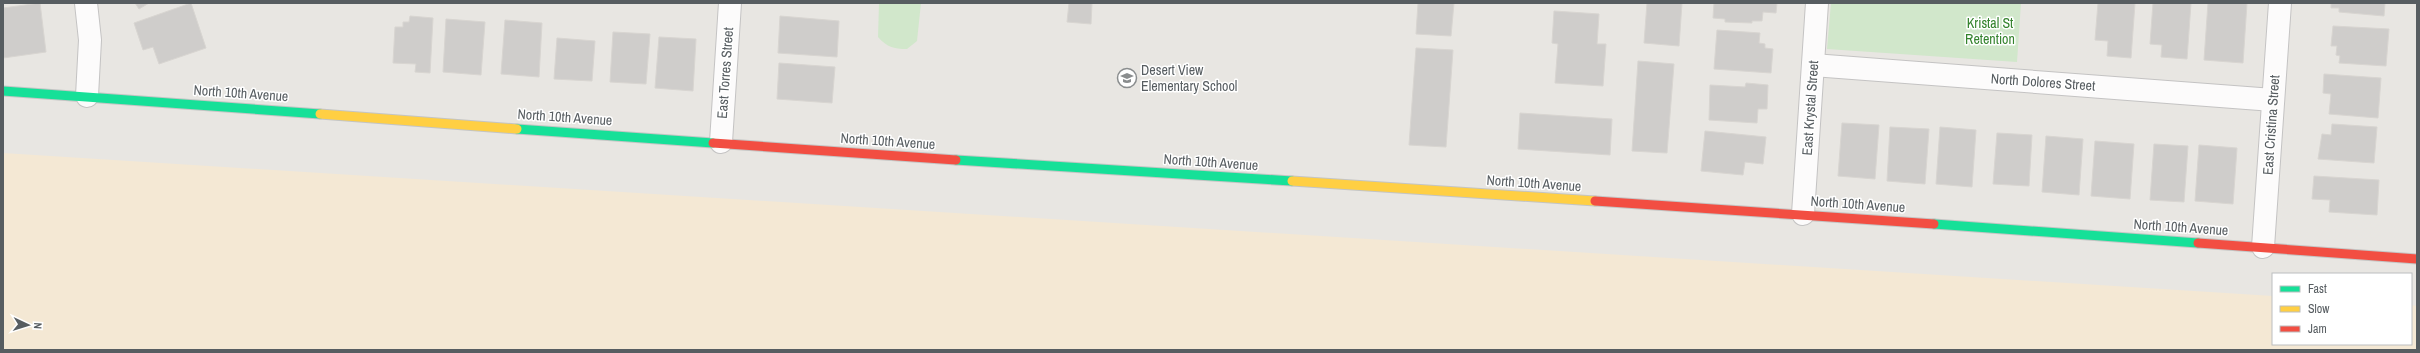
<svg xmlns="http://www.w3.org/2000/svg" width="2420" height="353" font-family="'Archivo Narrow',sans-serif">
<style>
.green{fill:#d1e7cb}
.sand{fill:#f4e8d4}
.building{fill:#cfcdcb;stroke:#d8d5d1}
.lines{fill:none;stroke-linecap:round;stroke-linejoin:round}
.street-casing{stroke:#c4c3c3;stroke-width:24}
.fast-casing{stroke:#c4c5c4;stroke-width:11}
.slow-casing{stroke:#c4c5c4;stroke-width:11}
.jam-casing{stroke:#c4c5c4;stroke-width:11}
.street{stroke:#fcfbfb;stroke-width:22}
.fast{stroke:#16e098;stroke-width:9}
.slow{stroke:#ffcf43;stroke-width:9}
.jam{stroke:#f24e42;stroke-width:9}
.labels{text-anchor:middle;stroke-width:3;stroke-linejoin:round;paint-order:stroke}
.park-label{font-size:14px;fill:#34832d;stroke:#fff}
.poi-label{font-size:14px;fill:#575d61;stroke:#fff;text-anchor:start}
.street-label{font-size:14px;fill:#575d61;stroke:#fff}
</style>
<rect width="100%" height="100%" fill="#e8e6e2"/>
<g class="green">
<path d="M 879,3 L 921,3 L 917,41 L 907,49 C 893,49 887,47 878,37 Z"/>
<path d="M 1831,3 L 2021,3 L 2017,62 L 1827,49 Z"/>
</g>
<path class="sand" d="M 3,153 L 2273,296 L 2273,344 L 2411,344 L 2411,305 L 2417,306 L 2417,350 L 3,350 Z"/>
<g class="building">
<path d="M 40,3 L 46,52 L 3,58 L 3,8 Z"/>
<path d="M 135,3 L 149,3 L 139,9 Z"/>
<path d="M 191,3 L 206,48 L 159,64 L 153,47 L 143,50 L 134,23 Z"/>
<path d="M 1069,3 L 1092,3 L 1091,24 L 1067,22 Z"/>
<path d="M 1418,3 L 1454,3 L 1451,36 L 1416,34 Z"/>
<path d="M 1647,3 L 1682,3 L 1679,46 L 1644,43 Z"/>
<path d="M 1714,3 L 1777,3 L 1776,13 L 1763,12 L 1762,21 L 1752,21 L 1752,23 L 1725,22 L 1725,19 L 1713,18 Z"/>
<path d="M 2098,3 L 2135,3 L 2131,58 L 2107,56 L 2108,41 L 2095,40 Z"/>
<path d="M 2153,3 L 2191,3 L 2187,59 L 2161,57 L 2162,45 L 2150,44 Z"/>
<path d="M 2208,3 L 2247,3 L 2243,63 L 2204,60 Z"/>
<path d="M 2331,3 L 2385,3 L 2384,16 L 2339,12 L 2339,8 L 2331,8 Z"/>
<path d="M 1554,11 L 1599,14 L 1597,44 L 1606,44 L 1603,86 L 1555,83 L 1558,44 L 1552,43 Z"/>
<path d="M 410,16 L 433,18 L 430,73 L 415,72 L 416,64 L 393,63 L 395,27 L 403,27 L 403,22 L 409,22 Z"/>
<path d="M 780,16 L 839,21 L 837,57 L 778,53 Z"/>
<path d="M 446,19 L 485,22 L 481,75 L 443,72 Z"/>
<path d="M 505,20 L 542,23 L 539,77 L 501,74 Z"/>
<path d="M 2333,26 L 2389,29 L 2386,66 L 2339,63 L 2340,56 L 2336,55 L 2337,46 L 2331,46 Z"/>
<path d="M 1717,30 L 1760,33 L 1759,43 L 1765,44 L 1765,48 L 1773,49 L 1771,73 L 1714,69 Z"/>
<path d="M 613,32 L 650,34 L 646,84 L 610,82 Z"/>
<path d="M 659,37 L 696,39 L 693,91 L 655,88 Z"/>
<path d="M 557,38 L 595,41 L 592,81 L 554,79 Z"/>
<path d="M 1416,48 L 1453,50 L 1446,147 L 1409,145 Z"/>
<path d="M 1638,61 L 1674,64 L 1667,153 L 1632,151 Z"/>
<path d="M 779,63 L 835,67 L 832,103 L 777,99 Z"/>
<path d="M 2324,74 L 2381,78 L 2378,118 L 2329,114 L 2331,94 L 2323,93 Z"/>
<path d="M 1746,83 L 1768,85 L 1767,109 L 1758,109 L 1757,123 L 1709,120 L 1710,85 L 1745,87 Z"/>
<path d="M 1520,113 L 1612,119 L 1610,155 L 1518,149 Z"/>
<path d="M 1842,123 L 1879,125 L 1875,179 L 1838,176 Z"/>
<path d="M 2332,124 L 2377,127 L 2374,163 L 2318,159 L 2322,134 L 2331,135 Z"/>
<path d="M 1890,127 L 1929,129 L 1925,184 L 1887,181 Z"/>
<path d="M 1940,127 L 1976,130 L 1972,187 L 1936,184 Z"/>
<path d="M 1705,131 L 1766,137 L 1763,164 L 1745,162 L 1743,175 L 1701,171 Z"/>
<path d="M 1997,133 L 2032,135 L 2029,186 L 1993,184 Z"/>
<path d="M 2046,136 L 2083,139 L 2079,195 L 2042,192 Z"/>
<path d="M 2095,141 L 2134,144 L 2130,199 L 2091,196 Z"/>
<path d="M 2154,144 L 2188,146 L 2184,202 L 2150,200 Z"/>
<path d="M 2199,145 L 2237,148 L 2233,204 L 2195,201 Z"/>
<path d="M 2314,176 L 2379,180 L 2377,215 L 2329,212 L 2330,200 L 2312,199 Z"/>
</g>
<g class="lines">
<g class="street-casing">
<g id="street">
<path d="M 86,3 L 90,40 L 87,96"/>
<path d="M 1813,65 L 2273,100"/>
<path d="M 721,142 L 730,3"/>
<path d="M 1803,214 L 1817,3"/>
<path d="M 2263,247 L 2280,3"/>
</g>
</g>
<g class="fast-casing">
<g id="fast">
<path d="M 3,91 L 320,114"/>
<path d="M 517,129 L 713,143"/>
<path d="M 956,160 L 1292,181"/>
<path d="M 1934,224 L 2198,243"/>
</g>
</g>
<g class="slow-casing">
<g id="slow">
<path d="M 320,114 L 517,129"/>
<path d="M 1292,181 L 1595,201"/>
</g>
</g>
<g class="jam-casing">
<g id="jam">
<path d="M 713,143 L 956,160"/>
<path d="M 1595,201 L 1934,224"/>
<path d="M 2198,243 L 2417,259"/>
</g>
</g>
<use href="#street" class="street"/>
<use href="#fast" class="fast"/>
<use href="#slow" class="slow"/>
<use href="#jam" class="jam"/>
</g>
<defs>
<g id="school-ring" transform="scale(1)"><circle r="9.5" fill="#fff" stroke="#8a8d8e" stroke-width="1.5"/><path d="M0-5L7-2L0 1L-7-2ZM-4 1L0 2.5L4 1V4Q0 6-4 4Z" fill="#8a8d8e"/></g>
</defs>
<g fill-rule="evenodd">
<use href="#school-ring" x="1127" y="78"/>
</g>
<g class="labels">
<g class="park-label">
<text x="1990" y="28">Kristal St<tspan x="1990" dy="16">Retention</tspan></text>
</g>
<g class="poi-label">
<text x="1141" y="75">Desert View<tspan x="1141" dy="16">Elementary School</tspan></text>
</g>
<g class="street-label">
<text transform="translate(725 73) rotate(-86)" y="5">East Torres Street</text>
<text transform="translate(2043 82) rotate(4)" y="5">North Dolores Street</text>
<text transform="translate(241 93) rotate(4)" y="5">North 10th Avenue</text>
<text transform="translate(1810 108) rotate(-86)" y="5">East Krystal Street</text>
<text transform="translate(565 117) rotate(4)" y="5">North 10th Avenue</text>
<text transform="translate(2271 125) rotate(-86)" y="5">East Cristina Street</text>
<text transform="translate(888 141) rotate(4)" y="5">North 10th Avenue</text>
<text transform="translate(1211 162) rotate(4)" y="5">North 10th Avenue</text>
<text transform="translate(1534 183) rotate(4)" y="5">North 10th Avenue</text>
<text transform="translate(1858 204) rotate(4)" y="5">North 10th Avenue</text>
<text transform="translate(2181 227) rotate(4)" y="5">North 10th Avenue</text>
</g>
</g>
<rect width="2420" height="353" fill="none" stroke="#575d61" stroke-width="8"/>
<rect x="2272" y="273" width="140" height="72" fill="#ffffff" stroke="#bcbec0"/>
<rect x="2280" y="286" width="20" height="6" fill="#16e098" stroke="#bcbec0"/>
<text x="2308" y="293" font-size="12" fill="#575d61">Fast</text>
<rect x="2280" y="306" width="20" height="6" fill="#ffcf43" stroke="#bcbec0"/>
<text x="2308" y="313" font-size="12" fill="#575d61">Slow</text>
<rect x="2280" y="326" width="20" height="6" fill="#f24e42" stroke="#bcbec0"/>
<text x="2308" y="333" font-size="12" fill="#575d61">Jam</text>
<g transform="translate(28 325) rotate(94)" stroke="#ffffff" stroke-width="3" paint-order="stroke">
<path d="M0-3L7 15L0 10L-7 15Z" fill="#575d61"/>
<text y="-6" font-size="11" font-weight="bold" text-anchor="middle" fill="#575d61">N</text>
</g>
</svg>
